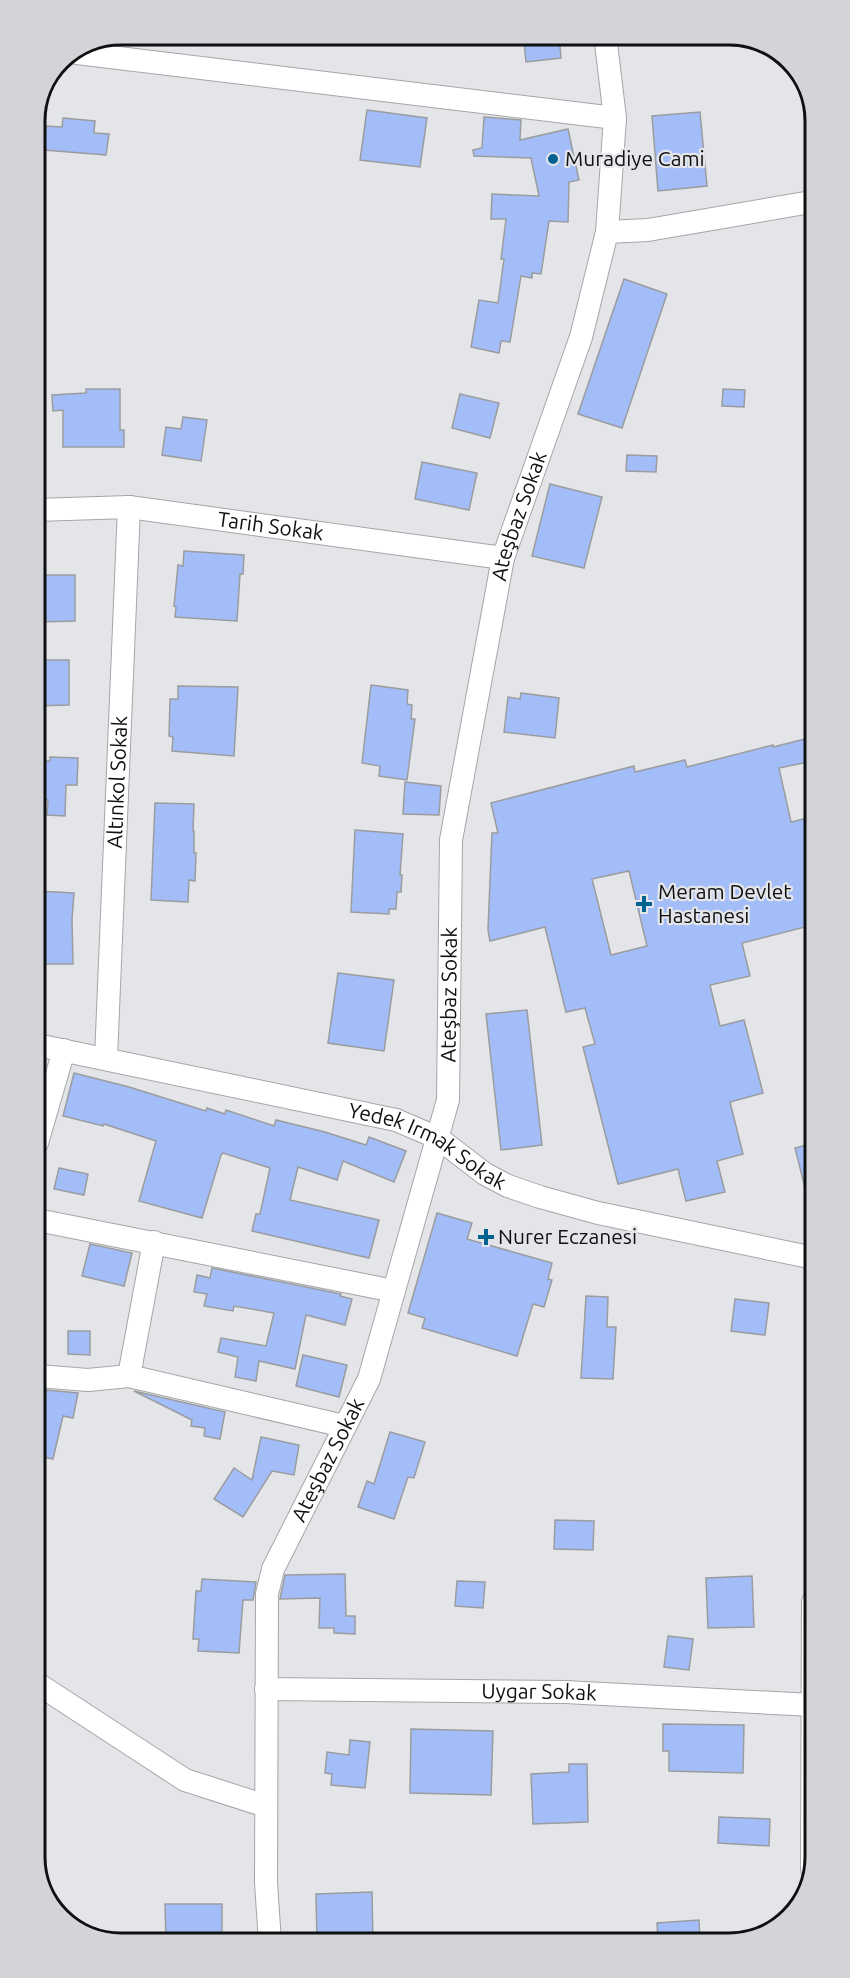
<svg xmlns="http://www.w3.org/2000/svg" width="850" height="1978" font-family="Ubuntu,sans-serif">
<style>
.building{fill:#a3bdf8;stroke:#9b9c9f;stroke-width:1.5;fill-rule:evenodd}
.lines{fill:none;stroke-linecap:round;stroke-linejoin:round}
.minor-casing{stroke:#a4a6a8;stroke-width:24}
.minor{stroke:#fff;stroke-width:22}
.poi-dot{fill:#006291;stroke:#e4e5e8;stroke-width:2}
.labels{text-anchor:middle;stroke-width:4.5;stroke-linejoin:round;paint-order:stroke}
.poi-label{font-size:21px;fill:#0f1011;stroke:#e4e5e8;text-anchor:start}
.street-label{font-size:21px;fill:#0f1011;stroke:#e4e5e8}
.rim{fill:none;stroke:#0f1011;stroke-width:3}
</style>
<rect width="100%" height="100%" fill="#e4e5e8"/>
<g class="building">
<path d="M 535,35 L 559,35 L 561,58 L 526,62 L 524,42 L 536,41 Z"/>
<path d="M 367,110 L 427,118 L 420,167 L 360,160 Z"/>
<path d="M 700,112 L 707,186 L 658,191 L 652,116 Z"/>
<path d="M 484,117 L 521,120 L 520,140 L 568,129 L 579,180 L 569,182 L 568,222 L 549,221 L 541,274 L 532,273 L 532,278 L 521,276 L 510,342 L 501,341 L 499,353 L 471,347 L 479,300 L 498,303 L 504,259 L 501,259 L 506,219 L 491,219 L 492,194 L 539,196 L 531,158 L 474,156 L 473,150 L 482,148 Z"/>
<path d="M 63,118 L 95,121 L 94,133 L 109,134 L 106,155 L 44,150 L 46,126 L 62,127 Z"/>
<path d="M 624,279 L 667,294 L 622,428 L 578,414 Z"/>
<path d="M 86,389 L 120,389 L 120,430 L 124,430 L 124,447 L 63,447 L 63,410 L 53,411 L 52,395 L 86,393 Z"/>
<path d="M 723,389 L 745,390 L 744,407 L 722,406 Z"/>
<path d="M 460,394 L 499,403 L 490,438 L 452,428 Z"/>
<path d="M 183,417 L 207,420 L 201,461 L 162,455 L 166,427 L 181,429 Z"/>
<path d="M 627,455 L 657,456 L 656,472 L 626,471 Z"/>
<path d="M 422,462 L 477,473 L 469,510 L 415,499 Z"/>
<path d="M 550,484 L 602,497 L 584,568 L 532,556 Z"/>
<path d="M 184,551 L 244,555 L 243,574 L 240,574 L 237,621 L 175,617 L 176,607 L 174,606 L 178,565 L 183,566 Z"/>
<path d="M 36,575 L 75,575 L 75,621 L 36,622 Z"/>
<path d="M 36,660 L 69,660 L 69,705 L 36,706 Z"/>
<path d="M 371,685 L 408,690 L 407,704 L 412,705 L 411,719 L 415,719 L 407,780 L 379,776 L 380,766 L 362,763 Z"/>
<path d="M 178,686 L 238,687 L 234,756 L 172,751 L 173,737 L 169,736 L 170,699 L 178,699 Z"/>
<path d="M 521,693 L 559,698 L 555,738 L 504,732 L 508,697 L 520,699 Z"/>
<path d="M 813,737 L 813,761 L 779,768 L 791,822 L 808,818 L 813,839 L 813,925 L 742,943 L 750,976 L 710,985 L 720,1026 L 744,1020 L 763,1093 L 730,1102 L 743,1154 L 717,1161 L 725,1192 L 686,1201 L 678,1169 L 618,1184 L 583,1047 L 595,1044 L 585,1008 L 566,1012 L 545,927 L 490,941 L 488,930 L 492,833 L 498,833 L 491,803 L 634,766 L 635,772 L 685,760 L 687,767 L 773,745 L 773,747 ZM 629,871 L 647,946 L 611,955 L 592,879 Z"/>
<path d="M 50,757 L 78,758 L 77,785 L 66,785 L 65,816 L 47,815 L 48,800 L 42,799 L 43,787 L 36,787 L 36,761 L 50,761 Z"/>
<path d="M 405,782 L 441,786 L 439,815 L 403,814 Z"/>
<path d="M 155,803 L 194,804 L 193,831 L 194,831 L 194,853 L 196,853 L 195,881 L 189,880 L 188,902 L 151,900 Z"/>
<path d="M 355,830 L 403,834 L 400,875 L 402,875 L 401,892 L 397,892 L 396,909 L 389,909 L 389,914 L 351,912 Z"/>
<path d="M 37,891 L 74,893 L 72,920 L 73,964 L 37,964 Z"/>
<path d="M 338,973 L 394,980 L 384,1051 L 328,1043 Z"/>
<path d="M 527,1010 L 542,1145 L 501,1150 L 486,1014 Z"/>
<path d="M 74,1073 L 129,1087 L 206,1111 L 207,1108 L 225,1114 L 226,1110 L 274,1126 L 276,1120 L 325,1132 L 366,1145 L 369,1137 L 406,1151 L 394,1182 L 343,1161 L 337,1180 L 298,1167 L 290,1200 L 379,1220 L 369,1258 L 252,1231 L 256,1214 L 260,1214 L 270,1168 L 223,1153 L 221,1155 L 202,1218 L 139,1201 L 156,1141 L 104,1124 L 103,1126 L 63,1116 Z"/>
<path d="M 814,1143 L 814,1195 L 807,1196 L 795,1148 Z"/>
<path d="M 59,1168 L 88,1174 L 84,1195 L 54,1189 Z"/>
<path d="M 437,1213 L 472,1223 L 467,1239 L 552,1263 L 548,1279 L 552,1280 L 544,1307 L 533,1304 L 517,1356 L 422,1328 L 425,1318 L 408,1313 Z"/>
<path d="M 90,1244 L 132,1253 L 124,1286 L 82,1276 Z"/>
<path d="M 212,1268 L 341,1294 L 340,1296 L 352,1299 L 345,1325 L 306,1315 L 295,1369 L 259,1361 L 256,1381 L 235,1377 L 238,1357 L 218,1352 L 221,1338 L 266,1346 L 274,1313 L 234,1306 L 233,1311 L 204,1306 L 207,1294 L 194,1292 L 197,1275 L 210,1278 Z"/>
<path d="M 586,1296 L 608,1297 L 607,1327 L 616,1327 L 613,1379 L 581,1378 Z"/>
<path d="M 735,1299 L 769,1303 L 765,1335 L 731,1331 Z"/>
<path d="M 68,1331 L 90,1331 L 90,1355 L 68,1354 Z"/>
<path d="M 303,1355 L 347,1365 L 339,1397 L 296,1386 Z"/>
<path d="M 46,1390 L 78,1393 L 73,1418 L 63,1416 L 53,1459 L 38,1456 L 38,1427 Z"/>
<path d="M 134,1391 L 225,1412 L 220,1439 L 204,1436 L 205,1428 L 191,1426 L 192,1420 Z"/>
<path d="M 390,1432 L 425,1442 L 414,1478 L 408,1477 L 394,1519 L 358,1507 L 367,1481 L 374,1484 Z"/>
<path d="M 261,1437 L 299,1445 L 294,1475 L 272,1471 L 243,1517 L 214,1499 L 234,1468 L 252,1480 Z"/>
<path d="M 555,1520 L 594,1521 L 593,1550 L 554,1549 Z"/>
<path d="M 345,1574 L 346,1616 L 355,1616 L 355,1634 L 334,1633 L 334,1628 L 319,1628 L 320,1598 L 280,1599 L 285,1575 Z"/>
<path d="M 752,1576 L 754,1627 L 708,1628 L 706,1578 Z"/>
<path d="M 202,1579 L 256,1582 L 253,1600 L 243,1600 L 239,1653 L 198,1651 L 199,1639 L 193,1639 L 196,1591 L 201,1591 Z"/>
<path d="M 457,1581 L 485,1582 L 483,1608 L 455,1606 Z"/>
<path d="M 668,1636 L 693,1639 L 689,1670 L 664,1667 Z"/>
<path d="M 663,1724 L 744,1725 L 743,1773 L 669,1771 L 669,1751 L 663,1751 Z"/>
<path d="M 411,1729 L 493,1731 L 491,1795 L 410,1793 Z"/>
<path d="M 350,1740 L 370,1742 L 365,1788 L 331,1785 L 332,1774 L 325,1773 L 327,1752 L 349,1755 Z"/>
<path d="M 569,1764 L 587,1764 L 588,1822 L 533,1824 L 531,1774 L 569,1772 Z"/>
<path d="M 719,1817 L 770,1819 L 769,1846 L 718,1843 Z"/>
<path d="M 372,1892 L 373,1942 L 317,1942 L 316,1894 Z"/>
<path d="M 165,1904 L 222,1904 L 222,1943 L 166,1943 Z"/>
<path d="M 699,1920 L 700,1939 L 658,1940 L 657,1923 Z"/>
</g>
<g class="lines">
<g class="minor-casing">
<g id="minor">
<path d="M 77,53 L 615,118"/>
<path d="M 607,232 L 648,230 L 811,202"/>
<path id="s1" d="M 36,510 L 129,507 L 503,558"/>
<path id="s2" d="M 37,1045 L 396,1120 L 438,1138 L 485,1174 L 508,1186 L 540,1197 L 598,1213 L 814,1258"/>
<path id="s3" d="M 106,1058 L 129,507"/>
<path d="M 37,1143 L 64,1050"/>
<path d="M 37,1220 L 394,1291"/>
<path d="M 154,1242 L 129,1376 L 344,1426"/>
<path d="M 38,1376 L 88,1380 L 129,1376"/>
<path d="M 38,1684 L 185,1780 L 266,1806"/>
<path id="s4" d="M 266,1689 L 565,1692 L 812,1705"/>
<path d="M 812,1869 L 813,1602 L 815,1602"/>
<path id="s5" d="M 270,1942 L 266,1883 L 267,1594 L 273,1569 L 369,1379 L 448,1100 L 451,840 L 503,558 L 581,337 L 607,232 L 615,118 L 605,35"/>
</g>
</g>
<use href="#minor" class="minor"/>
</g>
<g class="poi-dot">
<circle cx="553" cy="159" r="6"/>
<path d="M641 895h6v6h6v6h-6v6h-6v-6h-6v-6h6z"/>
<path d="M483 1228h6v6h6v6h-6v6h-6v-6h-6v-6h6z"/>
</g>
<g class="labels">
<g class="poi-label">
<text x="565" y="166">Muradiye Cami</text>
<text x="658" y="899">Meram Devlet<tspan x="658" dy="24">Hastanesi</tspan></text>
<text x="498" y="1244">Nurer Eczanesi</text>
</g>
<g class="street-label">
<text dy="7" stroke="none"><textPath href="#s5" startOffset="1468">Ateşbaz Sokak</textPath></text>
<text dy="7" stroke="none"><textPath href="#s1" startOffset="236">Tarih Sokak</textPath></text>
<text dy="7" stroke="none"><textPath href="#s3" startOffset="276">Altınkol Sokak</textPath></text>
<text dy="7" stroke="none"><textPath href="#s5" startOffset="982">Ateşbaz Sokak</textPath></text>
<text dy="7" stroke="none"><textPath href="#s2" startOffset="406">Yedek Irmak Sokak</textPath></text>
<text dy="7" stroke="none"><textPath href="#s5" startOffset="496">Ateşbaz Sokak</textPath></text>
<text dy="7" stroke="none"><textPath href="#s4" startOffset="273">Uygar Sokak</textPath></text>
</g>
</g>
<path d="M0 0H850V1978H0ZM121 45H729A76 76 0 0 1 805 121V1857A76 76 0 0 1 729 1933H121A76 76 0 0 1 45 1857V121A76 76 0 0 1 121 45Z" fill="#d3d4d7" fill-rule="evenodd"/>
<path class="rim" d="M121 45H729A76 76 0 0 1 805 121V1857A76 76 0 0 1 729 1933H121A76 76 0 0 1 45 1857V121A76 76 0 0 1 121 45Z"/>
</svg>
